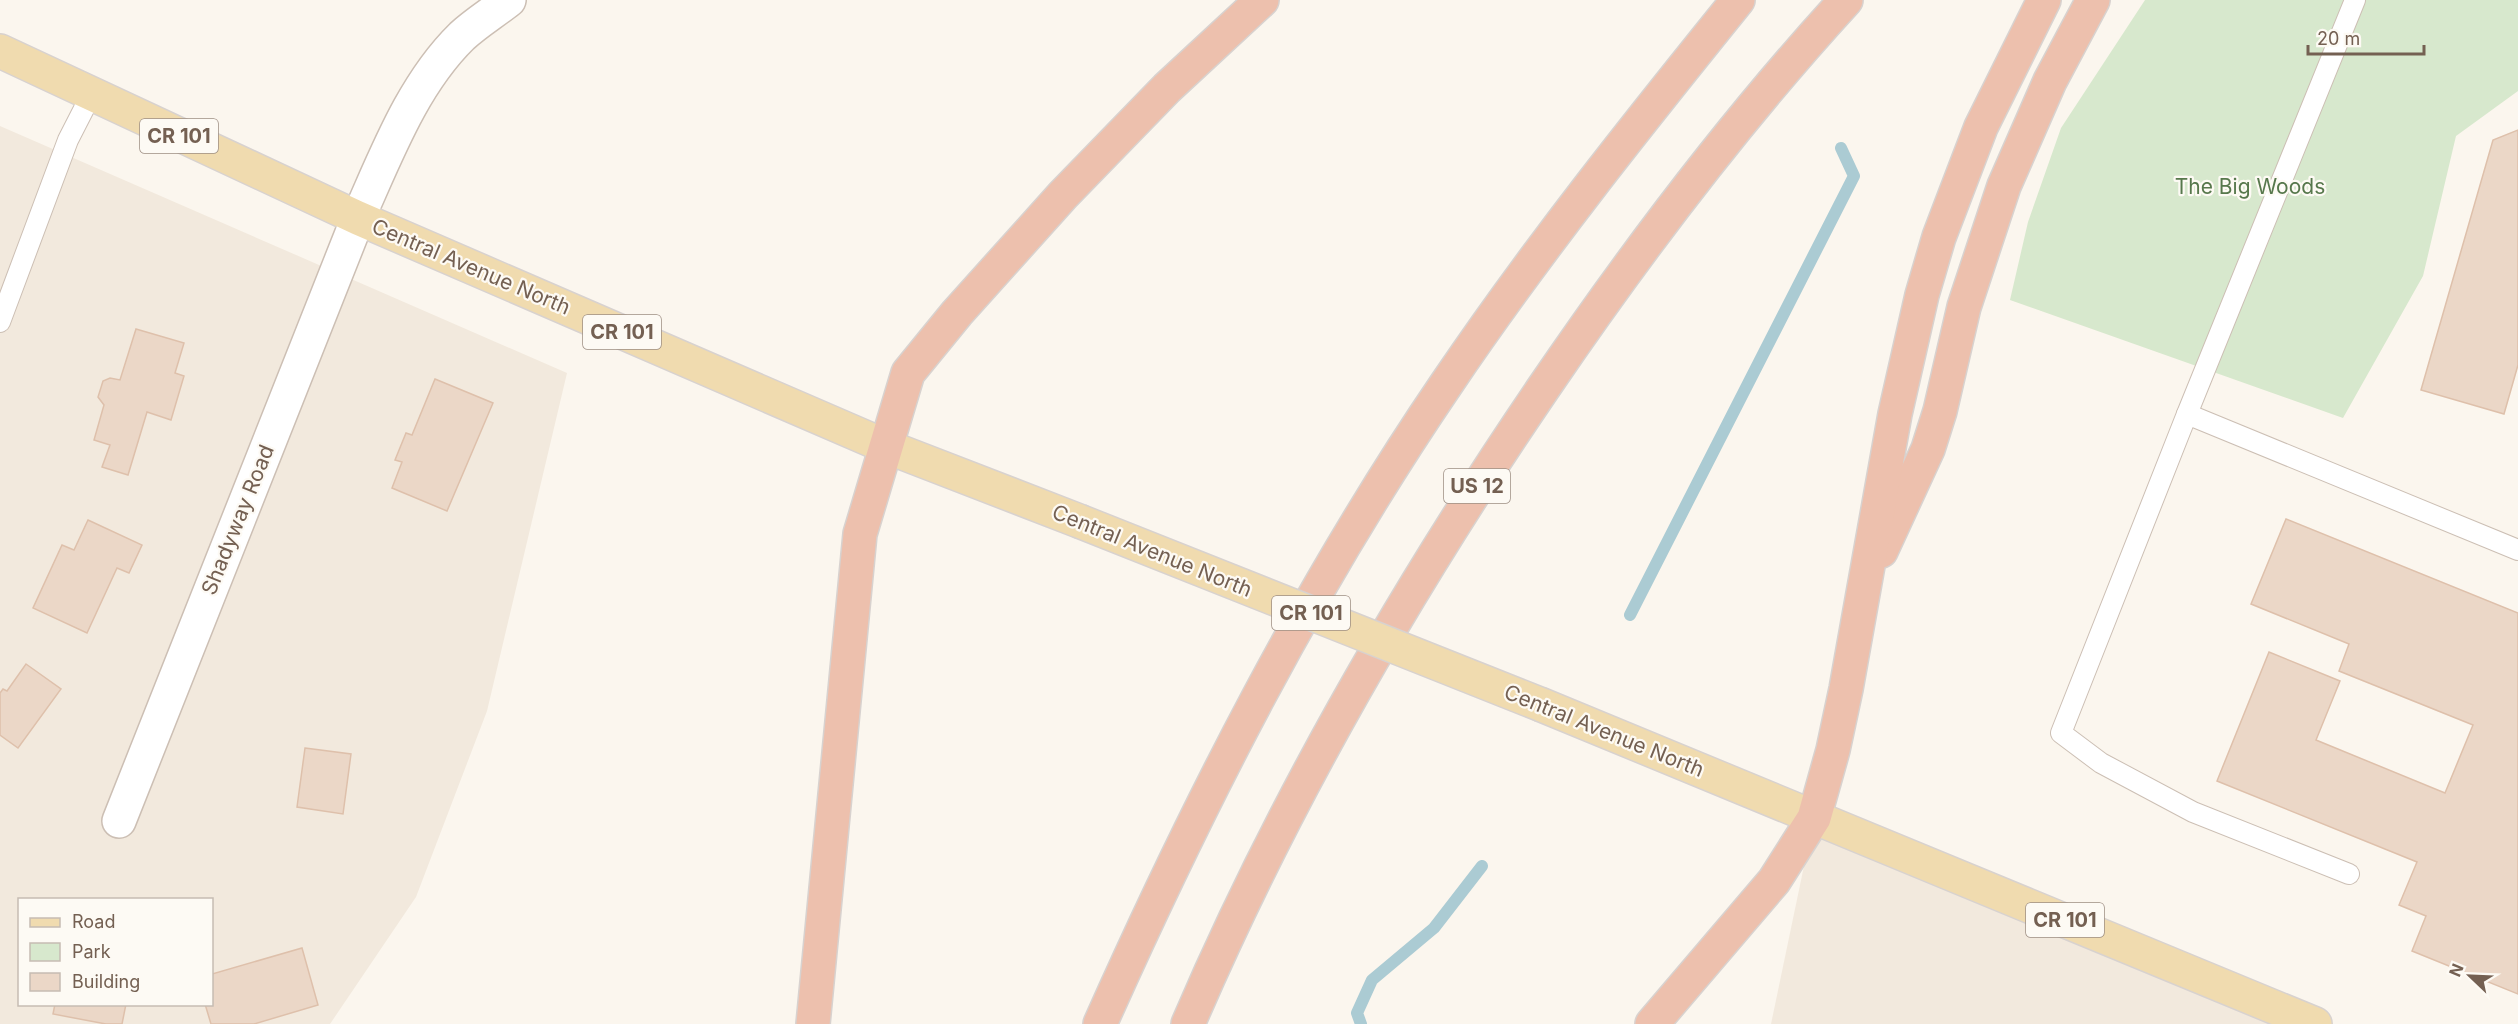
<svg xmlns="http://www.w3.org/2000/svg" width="2518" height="1024" font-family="Inter,sans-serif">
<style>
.residential{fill:#f2e9dd;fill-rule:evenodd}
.green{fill:#d7e8cd}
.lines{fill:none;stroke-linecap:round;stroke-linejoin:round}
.stream{stroke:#abcbd3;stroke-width:12}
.building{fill:#ebd7c7;stroke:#dec0ab;stroke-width:1.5}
.service-casing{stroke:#ccbfb4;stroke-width:22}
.minor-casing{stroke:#ccbfb4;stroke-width:36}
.primary-casing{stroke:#d8d2cf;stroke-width:36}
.motorway-casing{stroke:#d8d2cf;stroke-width:36}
.service{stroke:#fff;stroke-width:20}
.minor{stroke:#fff;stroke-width:33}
.primary{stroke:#f0dbaf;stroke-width:33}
.motorway{stroke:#edc0ad;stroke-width:33}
.primary-bridge-casing{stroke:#d8d2cf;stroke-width:36;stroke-linecap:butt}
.primary-bridge{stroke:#f0dbaf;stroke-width:33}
.labels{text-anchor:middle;stroke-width:4.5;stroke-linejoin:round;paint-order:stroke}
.shield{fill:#fdfaf4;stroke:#9d8e83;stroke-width:1.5}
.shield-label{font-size:20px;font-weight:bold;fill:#746052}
.park-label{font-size:21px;fill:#57784c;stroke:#fdfaf4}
.street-label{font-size:21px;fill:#746052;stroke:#fdfaf4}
</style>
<rect width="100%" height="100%" fill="#fbf6ee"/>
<g class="residential">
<path d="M 0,126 L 567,373 L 487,711 L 416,897 L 330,1024 L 0,1024 ZM 20,900 L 212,900 L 212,1004 L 20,1004 Z"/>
<path d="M 1814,818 L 2316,1024 L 1771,1024 Z"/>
</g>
<path class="green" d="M 2145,0 L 2518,0 L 2518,91 L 2456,136 L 2423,276 L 2343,418 L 2010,300 L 2028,222 L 2061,128 Z"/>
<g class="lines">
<g class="stream">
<path d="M 1630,615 L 1854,176 L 1841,148"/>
<path d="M 1361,1024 L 1357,1013 L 1372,980 L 1434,928 L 1482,866"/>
</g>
</g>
<g class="building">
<path d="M 2518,130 L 2518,365 L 2504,414 L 2421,390 L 2493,140 Z"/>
<path d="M 136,329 L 184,343 L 175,373 L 184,376 L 171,420 L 147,412 L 128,475 L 102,467 L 110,445 L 94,440 L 104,405 L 98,397 L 103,381 L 110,378 L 120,380 Z"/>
<path d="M 435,379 L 493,403 L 447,511 L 392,488 L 402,462 L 395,460 L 406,433 L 412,435 Z"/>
<path d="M 2286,519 L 2518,613 L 2518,994 L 2412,951 L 2426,916 L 2399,905 L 2417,862 L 2217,781 L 2269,652 L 2340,681 L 2316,740 L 2445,793 L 2473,725 L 2339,671 L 2349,644 L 2251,604 Z"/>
<path d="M 88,520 L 142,545 L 129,573 L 117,568 L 87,633 L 33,608 L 62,545 L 74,550 Z"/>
<path d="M 26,664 L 61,689 L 18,748 L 0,735 L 0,693 L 3,689 L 7,691 Z"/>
<path d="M 305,748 L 351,754 L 343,814 L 297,807 Z"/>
<path d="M 302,948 L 318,1005 L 254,1024 L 211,1024 L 205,1004 L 212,1004 L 212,974 Z"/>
<path d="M 55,1004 L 126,1004 L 122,1024 L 106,1024 L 53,1014 Z"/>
</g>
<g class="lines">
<g class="service-casing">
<g id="service">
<path d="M 0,322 L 68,140 L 91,95"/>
<path d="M 2187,414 L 2355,0"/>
<path d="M 2349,874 L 2193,812 L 2101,763 L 2061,733 L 2187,414 L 2518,550"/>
</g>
</g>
<g class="minor-casing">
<path id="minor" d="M 119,821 L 358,218 C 386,156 412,85 462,36 C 476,23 494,12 509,0"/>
</g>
<g class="primary-casing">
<g id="primary">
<path d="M 0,51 L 358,218 L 885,446 L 1079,521"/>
<path d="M 1542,705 L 2315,1024"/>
</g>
</g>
<g class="motorway-casing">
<g id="motorway">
<path d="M 1881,551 L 1928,449 L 1940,411 L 1964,307 L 2004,186 L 2050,81 L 2093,0"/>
<path d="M 813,1024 L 860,534 L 908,373 L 957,313 L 1063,195 L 1167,88 L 1262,0"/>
<path d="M 1100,1024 C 1199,802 1310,584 1447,383 C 1537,250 1637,125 1738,0"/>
<path d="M 1188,1024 C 1284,800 1407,588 1544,387 C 1636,252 1735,121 1846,0"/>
<path d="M 1652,1024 L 1774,881 L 1814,818 L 1833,750 L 1846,689 L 1895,414 L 1922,295 L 1939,237 L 1981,127 L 2044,0"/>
</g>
</g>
<use href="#service" class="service"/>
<use href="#minor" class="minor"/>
<use href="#primary" class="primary"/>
<use href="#motorway" class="motorway"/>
<g class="primary-bridge-casing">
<path id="primary-bridge" d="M 1079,521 L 1542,705"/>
</g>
<use href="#primary-bridge" class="primary-bridge"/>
</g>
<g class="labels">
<g class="shield">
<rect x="140" y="119" width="78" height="34" rx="4.5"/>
<rect x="583" y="315" width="78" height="34" rx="4.5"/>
<rect x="1444" y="469" width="66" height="34" rx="4.5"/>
<rect x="1272" y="596" width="78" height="34" rx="4.5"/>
<rect x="2026" y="903" width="78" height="34" rx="4.5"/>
</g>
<g class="shield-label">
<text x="179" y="143">CR 101</text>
<text x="622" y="339">CR 101</text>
<text x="1477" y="493">US 12</text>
<text x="1311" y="620">CR 101</text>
<text x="2065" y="927">CR 101</text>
</g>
<g class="park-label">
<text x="2250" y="194">The Big Woods</text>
</g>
<g class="street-label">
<text transform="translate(471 267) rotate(23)" y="7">Central Avenue North</text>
<text transform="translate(238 520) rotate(-68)" y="7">Shadyway Road</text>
<text transform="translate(1152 551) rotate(22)" y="7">Central Avenue North</text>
<text transform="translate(1604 731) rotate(22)" y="7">Central Avenue North</text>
</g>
</g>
<rect x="18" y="898" width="195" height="108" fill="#fdfaf4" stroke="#c6bcb3" stroke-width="1.5"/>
<rect x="30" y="918" width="30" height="9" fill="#f0dbaf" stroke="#c6bcb3" stroke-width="1.5"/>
<text x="72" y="928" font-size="18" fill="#746052">Road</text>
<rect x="30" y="943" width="30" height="18" fill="#d7e8cd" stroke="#c6bcb3" stroke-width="1.5"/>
<text x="72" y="958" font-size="18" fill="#746052">Park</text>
<rect x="30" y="973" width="30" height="18" fill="#ebd7c7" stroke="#c6bcb3" stroke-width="1.5"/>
<text x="72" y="988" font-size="18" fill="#746052">Building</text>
<g transform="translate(2470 976) rotate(293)" stroke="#fdfaf4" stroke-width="4.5" paint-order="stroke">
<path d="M0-4.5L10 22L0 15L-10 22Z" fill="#746052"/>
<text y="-9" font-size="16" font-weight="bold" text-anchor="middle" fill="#746052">N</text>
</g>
<path d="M2308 45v9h116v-9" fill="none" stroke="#746052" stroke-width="3"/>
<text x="2317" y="45" font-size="18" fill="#746052" stroke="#fdfaf4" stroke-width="4.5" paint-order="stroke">20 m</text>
</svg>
